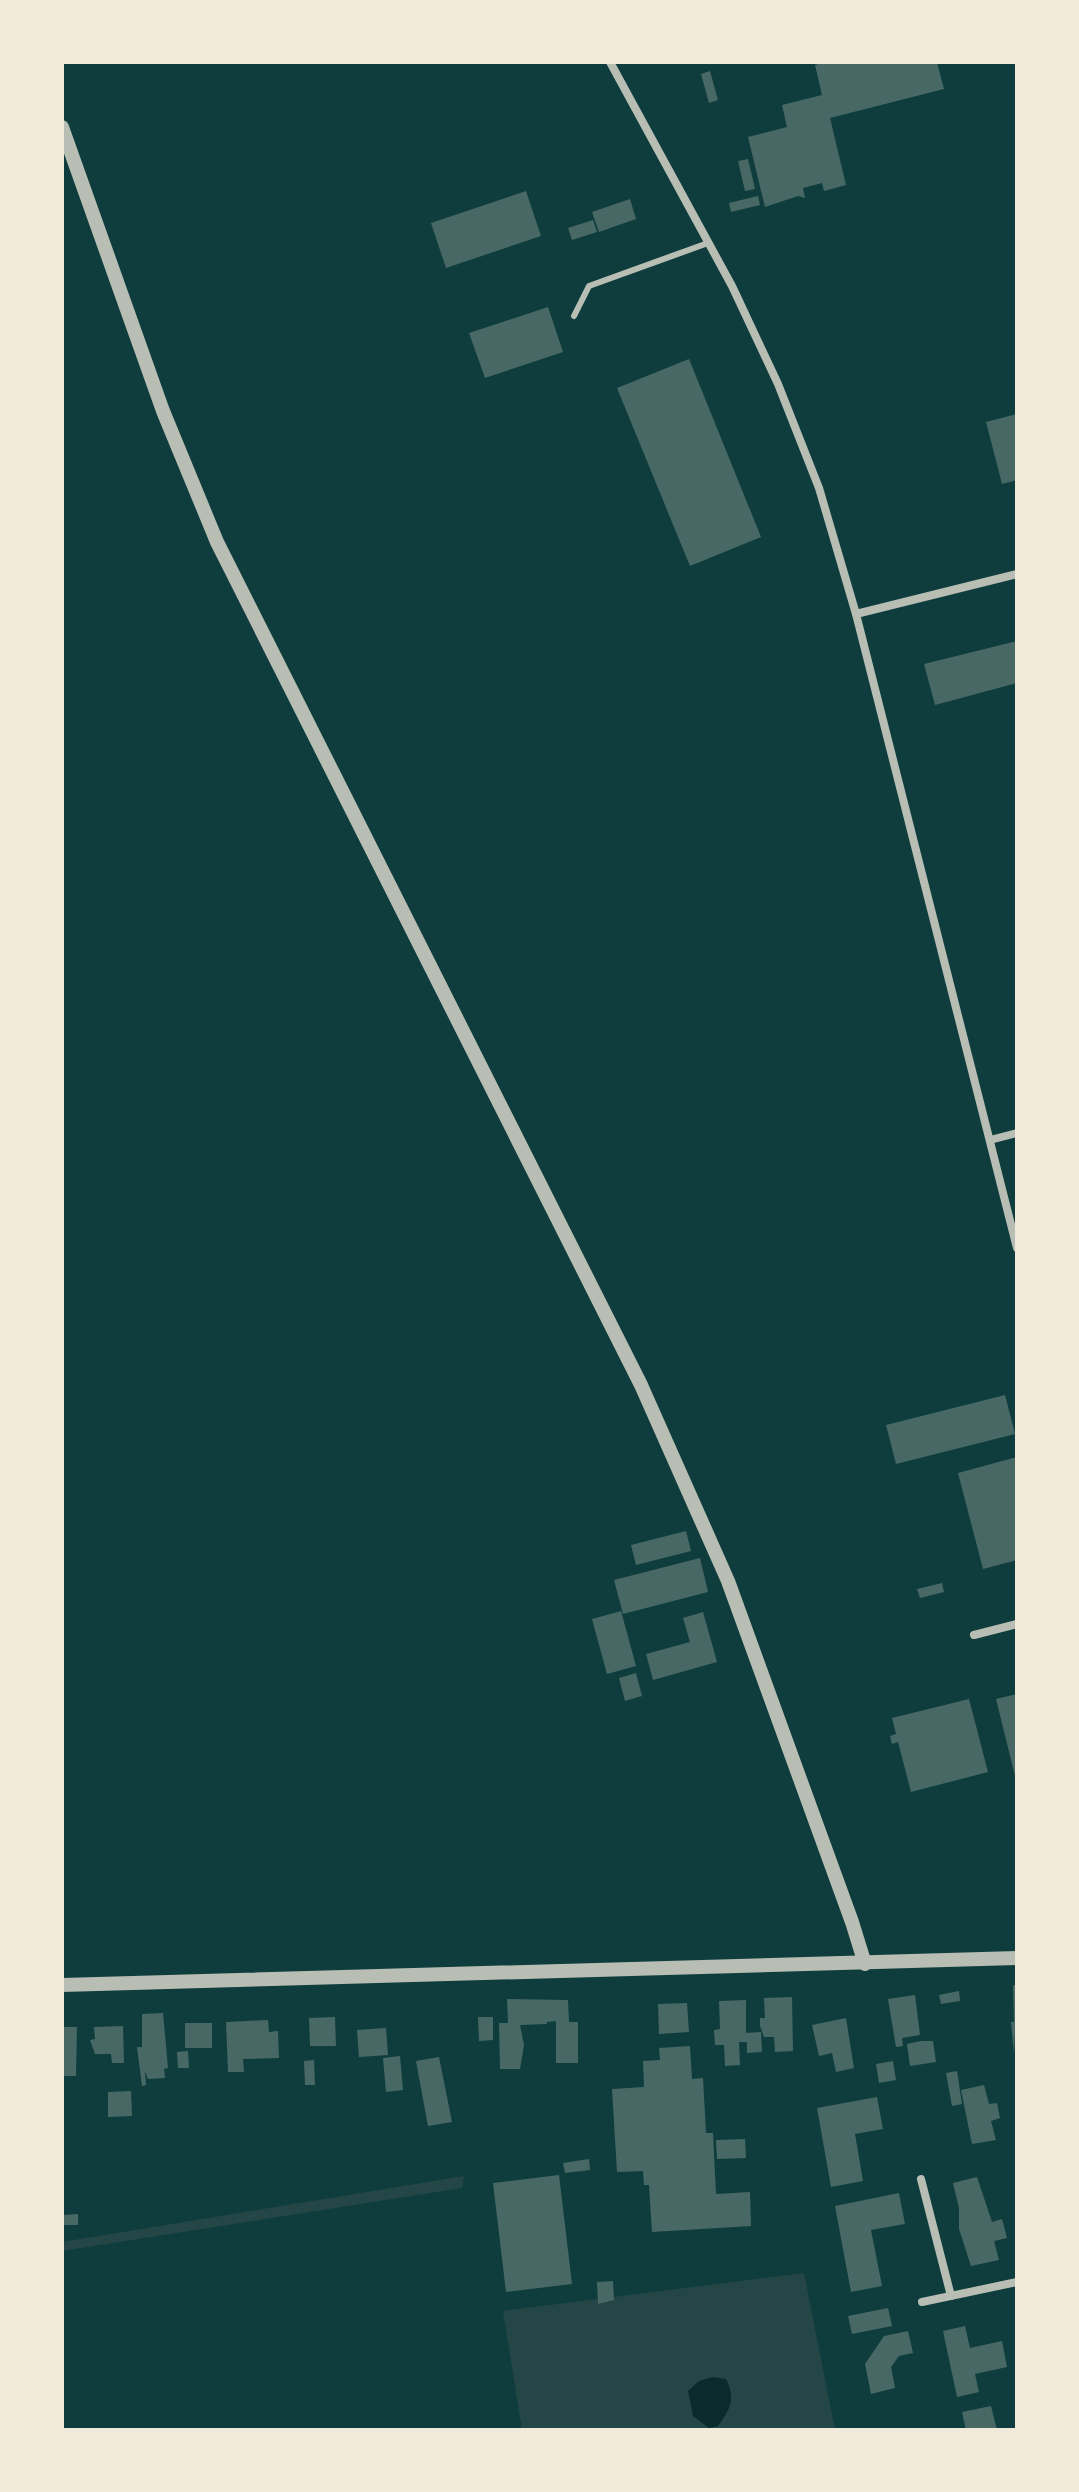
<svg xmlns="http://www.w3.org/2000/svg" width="1079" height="2492" font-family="'Golos Text',sans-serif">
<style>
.green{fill:#244646}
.water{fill:#0a2a2b}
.building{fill:#486865}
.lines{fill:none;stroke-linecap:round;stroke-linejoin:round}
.service{stroke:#b8beb3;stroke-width:6}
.minor{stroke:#b8beb3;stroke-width:8}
.tertiary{stroke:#b8beb3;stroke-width:14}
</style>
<rect width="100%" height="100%" fill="#0f3d3e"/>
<g class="green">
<path d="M 464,2176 L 462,2188 L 62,2251 L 62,2242 Z"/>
<path d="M 804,2273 L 835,2430 L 522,2430 L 503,2311 Z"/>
</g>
<path class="water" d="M 713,2377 L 726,2379 C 736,2398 730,2410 718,2426 L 709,2428 L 693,2416 L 688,2391 L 699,2381 Z"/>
<g class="building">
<path d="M 825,62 L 937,62 L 944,89 L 830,118 L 846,185 L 824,191 L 822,183 L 803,188 L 805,198 L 798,196 L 765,207 L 748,137 L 787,127 L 782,105 L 822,95 L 815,65 Z"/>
<path d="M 710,71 L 718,100 L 709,103 L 701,74 Z"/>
<path d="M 748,159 L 755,189 L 745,191 L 738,161 Z"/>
<path d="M 526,191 L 541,236 L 446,268 L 431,223 Z"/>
<path d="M 758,196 L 760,205 L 731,212 L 729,203 Z"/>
<path d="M 630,199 L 636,219 L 599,232 L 592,212 Z"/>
<path d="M 593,220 L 597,232 L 572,240 L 568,228 Z"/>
<path d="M 548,307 L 563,352 L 485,378 L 469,333 Z"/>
<path d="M 689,359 L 761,537 L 690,566 L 617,388 Z"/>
<path d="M 1017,414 L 1017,480 L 1002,484 L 986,422 Z"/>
<path d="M 1017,641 L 1017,683 L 935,705 L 924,664 Z"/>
<path d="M 1005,1395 L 1015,1434 L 896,1464 L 886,1425 Z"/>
<path d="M 1017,1457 L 1017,1560 L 983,1569 L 958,1473 Z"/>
<path d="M 686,1531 L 691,1551 L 636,1565 L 631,1545 Z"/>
<path d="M 700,1558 L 708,1592 L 623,1614 L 614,1580 Z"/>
<path d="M 942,1583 L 944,1592 L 920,1598 L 917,1589 Z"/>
<path d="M 621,1611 L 636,1666 L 607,1674 L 592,1619 Z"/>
<path d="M 703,1612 L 717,1662 L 653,1680 L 646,1654 L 690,1642 L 683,1618 Z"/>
<path d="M 636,1673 L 642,1696 L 625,1701 L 619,1678 Z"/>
<path d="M 1017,1694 L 1017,1780 L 1016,1780 L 996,1699 Z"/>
<path d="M 969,1699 L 988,1772 L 911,1792 L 898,1742 L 892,1744 L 890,1736 L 896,1734 L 892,1718 Z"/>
<path d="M 1013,1985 L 1017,1985 L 1014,2054 L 1011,2022 L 1014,2022 Z"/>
<path d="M 959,1991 L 960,2001 L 941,2004 L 939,1995 Z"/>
<path d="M 915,1995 L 920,2035 L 902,2038 L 903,2046 L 896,2047 L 888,1999 Z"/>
<path d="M 792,1997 L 793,2051 L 775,2052 L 774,2037 L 764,2037 L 760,2026 L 760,2018 L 765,2018 L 764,1998 Z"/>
<path d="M 507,1999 L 568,2000 L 569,2022 L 578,2022 L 578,2063 L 556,2063 L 556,2021 L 547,2022 L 547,2024 L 520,2025 L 524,2045 L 520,2069 L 500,2069 L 499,2023 L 508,2023 Z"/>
<path d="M 746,2000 L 746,2033 L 761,2032 L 762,2052 L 747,2053 L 747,2042 L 739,2042 L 740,2065 L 725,2066 L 724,2045 L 715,2045 L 714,2030 L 720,2029 L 719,2001 Z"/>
<path d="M 687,2003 L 689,2032 L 659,2034 L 658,2004 Z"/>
<path d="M 163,2013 L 168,2068 L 164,2069 L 165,2078 L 148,2079 L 145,2071 L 146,2085 L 142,2086 L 137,2047 L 142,2047 L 142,2014 Z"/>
<path d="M 335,2017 L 336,2046 L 310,2046 L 309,2018 Z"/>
<path d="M 478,2017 L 493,2017 L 493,2040 L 479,2041 Z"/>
<path d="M 846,2018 L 854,2068 L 836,2072 L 832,2053 L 819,2056 L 812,2025 Z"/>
<path d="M 268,2020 L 269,2032 L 278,2031 L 279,2058 L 243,2059 L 244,2072 L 228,2072 L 226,2022 Z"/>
<rect x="185" y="2023" width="27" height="25"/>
<path d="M 123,2026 L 124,2063 L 112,2063 L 111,2054 L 95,2054 L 90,2040 L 95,2039 L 94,2027 Z"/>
<path d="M 62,2027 L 77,2027 L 76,2076 L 62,2076 Z"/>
<path d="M 386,2028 L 388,2055 L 359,2057 L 357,2030 Z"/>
<path d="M 921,2041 L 933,2041 L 936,2062 L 910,2066 L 907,2044 Z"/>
<path d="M 690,2046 L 692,2079 L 703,2078 L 706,2133 L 713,2133 L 716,2194 L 750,2192 L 751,2226 L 652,2232 L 649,2185 L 644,2185 L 643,2171 L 617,2172 L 612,2089 L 644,2087 L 643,2061 L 660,2060 L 659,2048 Z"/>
<path d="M 188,2051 L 189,2068 L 178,2068 L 177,2052 Z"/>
<path d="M 400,2056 L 403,2090 L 386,2092 L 383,2058 Z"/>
<path d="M 439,2057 L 452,2122 L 428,2126 L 416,2061 Z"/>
<path d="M 314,2060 L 315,2085 L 305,2085 L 304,2061 Z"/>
<path d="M 893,2061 L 896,2080 L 879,2083 L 876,2064 Z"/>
<path d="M 957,2071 L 962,2104 L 952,2106 L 946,2073 Z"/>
<path d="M 984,2085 L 989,2104 L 997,2103 L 1000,2118 L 991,2121 L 996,2140 L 972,2144 L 961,2090 Z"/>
<path d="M 131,2091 L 132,2116 L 108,2117 L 108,2092 Z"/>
<path d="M 877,2097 L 883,2129 L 855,2134 L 863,2181 L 831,2187 L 817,2108 Z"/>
<path d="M 745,2139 L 746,2158 L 717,2159 L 716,2140 Z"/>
<path d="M 589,2159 L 590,2170 L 565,2173 L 563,2163 Z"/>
<path d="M 559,2175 L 572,2284 L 506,2292 L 493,2183 Z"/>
<path d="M 977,2177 L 992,2222 L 1002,2219 L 1007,2238 L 994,2241 L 999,2260 L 971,2266 L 959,2229 L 959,2208 L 953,2183 Z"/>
<path d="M 899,2193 L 905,2224 L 871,2230 L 882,2286 L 851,2292 L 835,2206 Z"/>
<path d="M 78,2214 L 78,2225 L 62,2225 L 62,2215 Z"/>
<path d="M 613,2281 L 614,2300 L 598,2304 L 597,2282 Z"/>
<path d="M 888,2308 L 892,2326 L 852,2334 L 848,2316 Z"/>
<path d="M 965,2326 L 970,2348 L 1002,2341 L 1007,2367 L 975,2374 L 979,2392 L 957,2397 L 943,2331 Z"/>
<path d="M 908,2331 L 913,2353 L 899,2356 L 891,2367 L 895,2388 L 871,2394 L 865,2364 L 884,2336 Z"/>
<path d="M 991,2406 L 997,2430 L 966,2430 L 962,2412 Z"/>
</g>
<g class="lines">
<path class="service" d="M 574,316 L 589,286 L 708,243"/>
<g class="minor">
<path d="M 610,62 L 732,286 L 778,384 L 819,488 L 856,614 L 1017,1248"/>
<path d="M 856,614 L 1017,574"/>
<path d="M 990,1140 L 1017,1133"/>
<path d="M 974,1635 L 1017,1624"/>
<path d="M 921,2179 L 951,2296"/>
<path d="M 922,2302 L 1017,2282"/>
</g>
<g class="tertiary">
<path d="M 62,127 L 163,411 L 217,542 L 641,1385 L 728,1581 L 852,1922 L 865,1964"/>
<path d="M 62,1985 L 1017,1958"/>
</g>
</g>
<rect width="1079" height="2492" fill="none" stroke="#f1e9da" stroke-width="128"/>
</svg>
